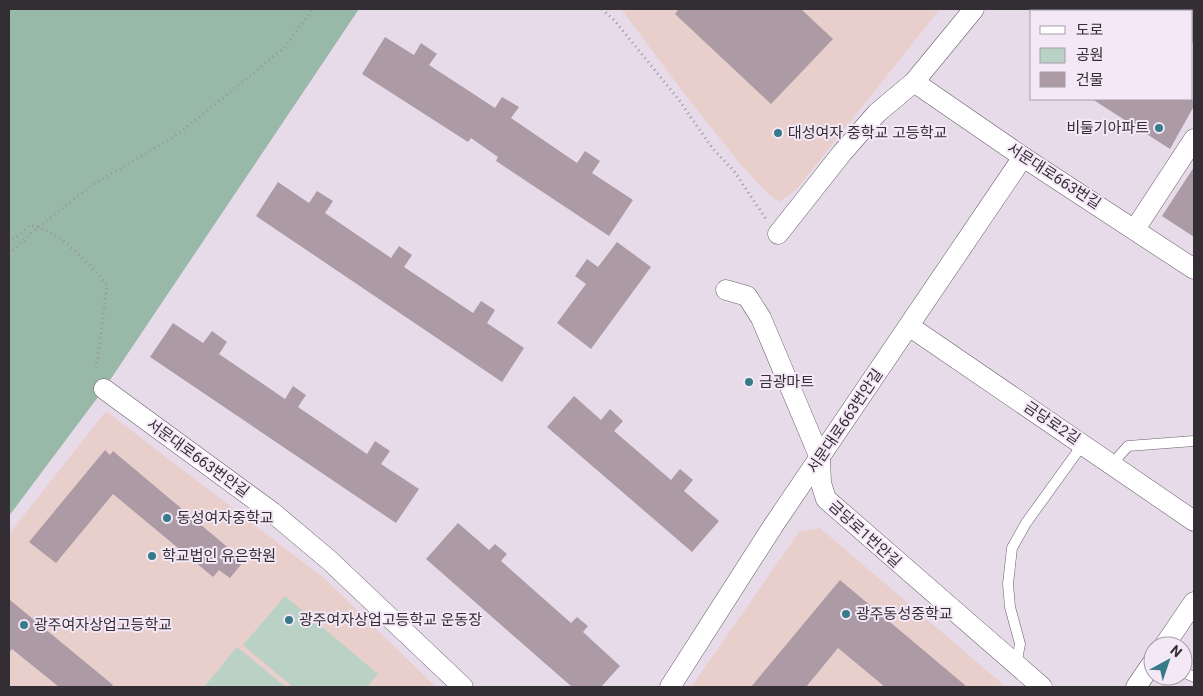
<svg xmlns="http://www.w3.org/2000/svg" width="1203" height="696" font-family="Roboto,'Noto Sans KR',sans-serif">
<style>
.education{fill:#e9cfcc}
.green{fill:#bad1c5}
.forest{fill:#99b9a8}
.building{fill:#ac9ba4}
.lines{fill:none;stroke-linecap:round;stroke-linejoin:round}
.service-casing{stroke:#695e6b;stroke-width:11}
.minor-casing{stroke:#695e6b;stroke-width:21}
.path{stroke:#9b939d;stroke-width:3;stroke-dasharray:1 4;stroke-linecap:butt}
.service{stroke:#fff;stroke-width:10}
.minor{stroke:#fff;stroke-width:20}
.poi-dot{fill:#377b8a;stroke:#f4e8f7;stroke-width:2}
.labels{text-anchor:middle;stroke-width:4;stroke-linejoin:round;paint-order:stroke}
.poi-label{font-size:15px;fill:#322e33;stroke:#f4e8f7;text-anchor:start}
.street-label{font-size:15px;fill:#322e33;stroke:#f4e8f7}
</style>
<rect width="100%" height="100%" fill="#e7dbea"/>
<g class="education">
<path d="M 621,9 L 940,9 L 796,190 L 779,202 L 767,193 L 741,165 L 689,100 Z"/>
<path d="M 106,411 L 324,578 L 436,687 L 9,687 L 9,534 Z"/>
<path d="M 820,528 L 1006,687 L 691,687 L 799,532 Z"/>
</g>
<g class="green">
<path d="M 285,596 L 378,674 L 367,687 L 293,687 L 243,645 Z"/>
<path d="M 237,647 L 286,687 L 204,687 Z"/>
</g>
<path class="forest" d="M 9,9 L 359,9 L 104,389 L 9,516 Z"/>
<g class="building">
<path d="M 679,9 L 801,9 L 833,39 L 771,104 L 675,14 Z"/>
<path d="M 1119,9 L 1194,9 L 1194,40 L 1192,44 L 1192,11 L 1123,11 Z"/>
<path d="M 385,37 L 414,55 L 421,43 L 437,54 L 429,65 L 495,108 L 502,97 L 519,107 L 511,118 L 577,163 L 585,151 L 600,161 L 592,173 L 633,200 L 609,236 L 496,161 L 498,157 L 471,138 L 468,142 L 362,74 Z"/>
<path d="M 1092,99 L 1190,99 L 1194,101 L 1194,106 L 1170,149 Z"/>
<path d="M 1194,167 L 1194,237 L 1162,216 Z"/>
<path d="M 278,182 L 309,203 L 317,191 L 333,201 L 325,213 L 391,258 L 399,246 L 412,255 L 404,267 L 473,313 L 481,301 L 495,310 L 487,323 L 524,348 L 502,382 L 256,216 Z"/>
<path d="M 617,242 L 651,267 L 591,349 L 557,323 L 586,284 L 575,276 L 587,259 L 598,267 Z"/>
<path d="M 173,323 L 203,343 L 212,331 L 227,342 L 219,354 L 285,399 L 293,386 L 306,395 L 298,407 L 367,454 L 375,441 L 390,451 L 381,464 L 419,489 L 396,523 L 150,357 Z"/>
<path d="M 574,396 L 601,420 L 610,409 L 623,421 L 614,431 L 671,480 L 680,469 L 693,480 L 684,491 L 719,521 L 692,552 L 547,427 Z"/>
<path d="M 105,450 L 110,455 L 113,451 L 244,561 L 230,578 L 219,570 L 213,577 L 113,494 L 56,563 L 29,542 Z"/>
<path d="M 458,523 L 489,550 L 495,544 L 507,554 L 501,561 L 571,623 L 577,617 L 588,626 L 583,632 L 620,666 L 601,687 L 572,687 L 426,559 Z"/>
<path d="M 840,580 L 966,686 L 965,687 L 885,687 L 838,648 L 806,687 L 751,687 Z"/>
<path d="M 10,600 L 113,685 L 111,687 L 59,687 L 12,649 L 9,653 Z"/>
</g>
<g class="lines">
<g class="service-casing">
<g id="service">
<path d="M 1112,464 L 1128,446 L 1194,441"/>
<path d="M 1016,665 L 1020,644 L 1010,607 L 1008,584 L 1012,548 L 1026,523 L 1083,444"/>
<path d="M 1183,672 L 1194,677"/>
</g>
</g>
<g class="minor-casing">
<g id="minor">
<path d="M 914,82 L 1023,157 L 1194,269"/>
<path d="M 1135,229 L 1194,139"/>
<path d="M 778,234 L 842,153 L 877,113 L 914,82 L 974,9"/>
<path d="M 726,290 L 747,296 L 761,318 L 820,458 L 821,483 L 826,499 L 1042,687"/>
<path d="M 909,326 L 1194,521"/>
<path d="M 104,389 L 272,512 L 329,560 L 463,687"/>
<path d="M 1164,646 L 1194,602"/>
<path d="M 670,687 L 773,526 L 1023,157"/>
<path d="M 1136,687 L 1153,662"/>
</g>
</g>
<g class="path">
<path d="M 602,9 L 615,21 L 679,100 L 713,149 L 734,171 L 766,219"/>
<path d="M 9,243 L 30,225 C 61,232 87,261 107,285 L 96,371"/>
<path d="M 9,254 L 38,227 L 94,184 L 177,135 L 284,48 L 313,9"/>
</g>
<use href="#service" class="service"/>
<use href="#minor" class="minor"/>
</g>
<g class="poi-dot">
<circle cx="1159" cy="128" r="5"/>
<circle cx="778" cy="133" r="5"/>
<circle cx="749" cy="382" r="5"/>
<circle cx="167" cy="518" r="5"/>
<circle cx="152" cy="556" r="5"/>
<circle cx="846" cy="614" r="5"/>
<circle cx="289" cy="620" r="5"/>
<circle cx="24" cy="625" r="5"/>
</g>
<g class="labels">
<g class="poi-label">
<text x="1149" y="133" text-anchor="end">비둘기아파트</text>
<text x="788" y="138">대성여자 중학교 고등학교</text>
<text x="759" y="387">금광마트</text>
<text x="177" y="523">동성여자중학교</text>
<text x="162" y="561">학교법인 유은학원</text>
<text x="856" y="619">광주동성중학교</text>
<text x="299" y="625">광주여자상업고등학교 운동장</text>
<text x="34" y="630">광주여자상업고등학교</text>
</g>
<g class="street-label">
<text transform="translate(1054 176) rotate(33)" y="5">서문대로663번길</text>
<text transform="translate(845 421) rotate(-56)" y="5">서문대로663번안길</text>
<text transform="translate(1052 423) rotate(34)" y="5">금당로2길</text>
<text transform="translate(198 458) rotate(36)" y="5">서문대로663번안길</text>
<text transform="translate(865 534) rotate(42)" y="5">금당로1번안길</text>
</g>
</g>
<rect width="1203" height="696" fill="none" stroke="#322e33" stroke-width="20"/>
<rect x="1030" y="10" width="162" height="90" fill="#f4e8f7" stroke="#a69ea9"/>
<rect x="1040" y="26" width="25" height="8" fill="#ffffff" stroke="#a69ea9"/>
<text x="1076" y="35" font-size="15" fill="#322e33">도로</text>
<rect x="1040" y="48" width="25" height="15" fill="#bad1c5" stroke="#a69ea9"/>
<text x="1076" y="60" font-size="15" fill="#322e33">공원</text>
<rect x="1040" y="72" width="25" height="15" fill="#ac9ba4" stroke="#a69ea9"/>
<text x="1076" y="85" font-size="15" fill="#322e33">건물</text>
<g transform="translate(1168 661) rotate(40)"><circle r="24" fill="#f4e8f7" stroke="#a69ea9"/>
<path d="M0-4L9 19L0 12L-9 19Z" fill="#377b8a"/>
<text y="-8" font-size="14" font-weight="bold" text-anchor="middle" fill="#322e33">N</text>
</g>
</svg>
